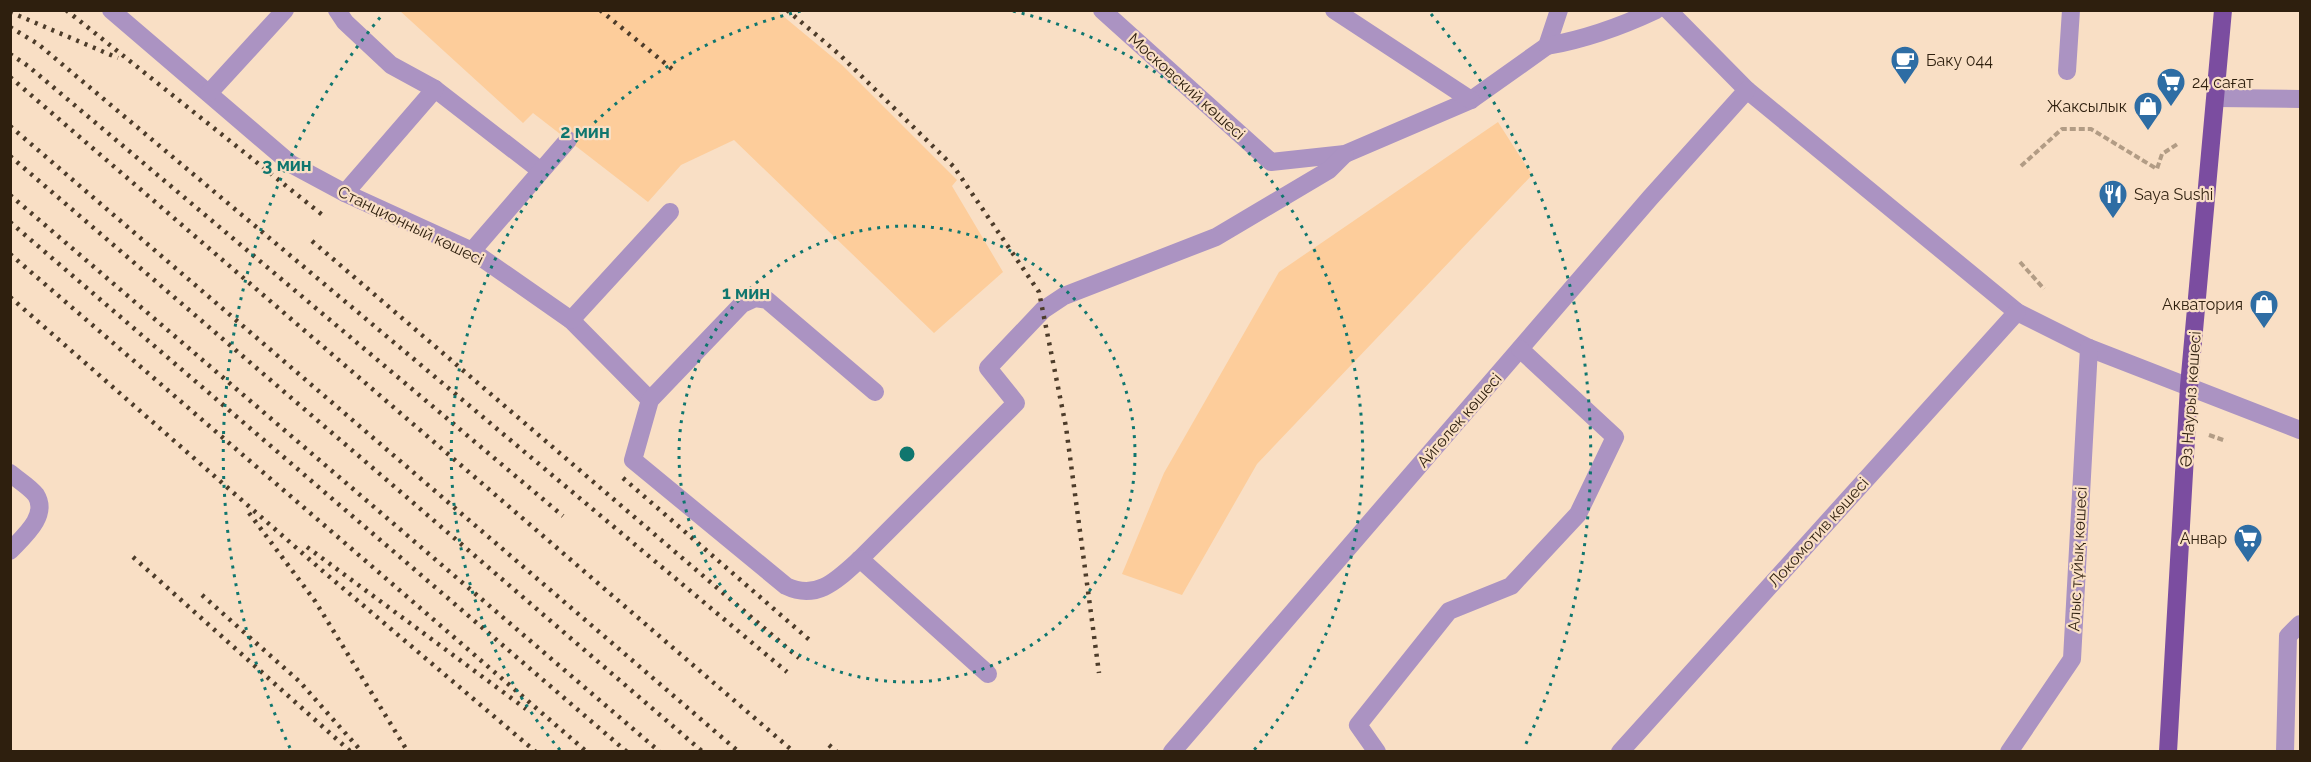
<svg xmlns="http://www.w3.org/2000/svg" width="2311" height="762" font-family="Raleway,sans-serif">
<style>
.built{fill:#fdcd9b}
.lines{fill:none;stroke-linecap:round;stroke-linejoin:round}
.path{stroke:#b29c85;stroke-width:4;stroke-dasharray:6 3;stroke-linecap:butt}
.minor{stroke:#ab93c2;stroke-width:18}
.major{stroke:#7b4da0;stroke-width:18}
.rail{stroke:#4d3c2a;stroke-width:4.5;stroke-dasharray:3 6;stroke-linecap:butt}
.ring{fill:none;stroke:#0f766e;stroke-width:3;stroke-dasharray:3 6}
.labels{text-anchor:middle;stroke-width:4.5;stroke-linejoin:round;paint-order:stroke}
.poi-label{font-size:16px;fill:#2e1f0e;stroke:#f9dfc5;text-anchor:start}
.street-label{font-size:16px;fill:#2e1f0e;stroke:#f9dfc5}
.centre{fill:#0f766e;stroke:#f9dfc5;stroke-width:3}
.ring-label{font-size:18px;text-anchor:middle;font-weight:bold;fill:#0f766e;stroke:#f9dfc5;stroke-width:4.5;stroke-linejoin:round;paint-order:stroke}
</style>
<rect width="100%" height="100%" fill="#f9dfc5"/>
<g class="built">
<path d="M 400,11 L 777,11 L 842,65 L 957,180 L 952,186 L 1003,272 L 934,333 L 734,140 L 681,165 L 648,202 L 533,113 L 523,123 Z"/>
<path d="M 1498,122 L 1532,175 L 1257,464 L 1182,595 L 1122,574 L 1164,473 L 1279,272 Z"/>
</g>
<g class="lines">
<g class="path">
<path d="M 2021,166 L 2062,129 L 2091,129 L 2157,169 L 2162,154 L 2179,143"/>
<path d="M 2020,262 L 2044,289"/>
<path d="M 2209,435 L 2226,441"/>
</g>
<g class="minor">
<path d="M 111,10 L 291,164 L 345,193 L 472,251 L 571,320 L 650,400"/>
<path d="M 337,10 L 345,22 L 391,65 L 435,89 L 541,171"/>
<path d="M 1102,10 L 1271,162 L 1345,154 L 1471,100 L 1547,46 L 1559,10"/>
<path d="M 1334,10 L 1471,100"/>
<path d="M 1668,10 L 1747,90 L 2017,312 L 2089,348 L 2300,430"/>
<path d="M 1547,46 C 1586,39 1620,27 1656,10"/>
<path d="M 2067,71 L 2071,10"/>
<path d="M 209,93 L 285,10"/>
<path d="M 2216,98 L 2300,99"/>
<path d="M 345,193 L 435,89"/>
<path d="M 472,251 L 568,140"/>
<path d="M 571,320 L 670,212"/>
<path d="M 875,392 L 767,300 L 755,298 L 742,304 L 650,400 L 633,460 L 786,586 C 817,601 837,580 860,559 L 1016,403 L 988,368 L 1043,310 L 1064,296 L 1216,237 L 1329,170 L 1345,154"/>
<path d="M 10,473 C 18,480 30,487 36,495 C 49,516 23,537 10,551"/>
<path d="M 860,559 L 988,674"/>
<path d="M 1172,752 L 1650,198 L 1747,90"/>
<path d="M 1377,752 L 1358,725 L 1449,611 L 1511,586 L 1578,514 L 1615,437 L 1520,349"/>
<path d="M 1620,752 L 2017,312"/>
<path d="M 2009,752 L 2072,659 L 2089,348"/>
<path d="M 2285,752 L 2288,636 L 2300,624"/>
</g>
<path class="major" d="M 2168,752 L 2189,386 L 2223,10"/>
<g class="rail">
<path d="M 66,10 L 325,217"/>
<path d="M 600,10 L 672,69"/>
<path d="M 787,10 L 840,55 L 954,167 L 1039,292 L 1066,427 L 1099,673"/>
<path d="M 10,12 L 118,58"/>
<path d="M 10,27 L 38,44 L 787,672"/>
<path d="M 10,54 L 28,66 L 563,516"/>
<path d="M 10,77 L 794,752"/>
<path d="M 10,126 L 739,752"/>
<path d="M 10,156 L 703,752"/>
<path d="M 10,195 L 660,752"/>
<path d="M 10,222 L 627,752"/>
<path d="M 312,241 L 799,658"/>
<path d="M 10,254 L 587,752"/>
<path d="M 10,297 L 325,573 L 536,752"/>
<path d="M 623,478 L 813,643"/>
<path d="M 249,513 L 315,601 L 408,752"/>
<path d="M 307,547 L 526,709"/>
<path d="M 133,557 L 351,752"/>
<path d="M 202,595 L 300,682 L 362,752"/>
<path d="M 829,745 L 837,752"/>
</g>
</g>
<g class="ring">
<circle cx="907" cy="454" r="228"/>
<path d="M560 750A456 456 0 0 1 801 11M1013 11A456 456 0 0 1 1254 750"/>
<path d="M290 748A684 684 0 0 1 383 14M1431 14A684 684 0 0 1 1524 748"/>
</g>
<defs>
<g id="cafe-pin" transform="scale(1.5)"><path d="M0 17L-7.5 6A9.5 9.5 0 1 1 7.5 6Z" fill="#2e6da4" stroke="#f9dfc5"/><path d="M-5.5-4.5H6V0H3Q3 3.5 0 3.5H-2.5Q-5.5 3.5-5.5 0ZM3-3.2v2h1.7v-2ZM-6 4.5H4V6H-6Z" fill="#fff"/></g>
<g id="supermarket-pin" transform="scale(1.5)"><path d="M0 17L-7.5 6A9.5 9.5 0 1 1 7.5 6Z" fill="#2e6da4" stroke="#f9dfc5"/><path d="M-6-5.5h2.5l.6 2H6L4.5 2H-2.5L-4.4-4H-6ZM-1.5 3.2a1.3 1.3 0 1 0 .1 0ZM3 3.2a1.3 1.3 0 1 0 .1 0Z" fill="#fff"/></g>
<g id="shop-pin" transform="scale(1.5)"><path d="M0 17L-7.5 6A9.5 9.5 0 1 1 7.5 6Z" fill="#2e6da4" stroke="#f9dfc5"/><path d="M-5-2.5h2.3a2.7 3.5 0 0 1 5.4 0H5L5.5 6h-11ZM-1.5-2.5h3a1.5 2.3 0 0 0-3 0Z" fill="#fff"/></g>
<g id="restaurant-pin" transform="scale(1.5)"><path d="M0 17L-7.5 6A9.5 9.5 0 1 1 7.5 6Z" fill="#2e6da4" stroke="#f9dfc5"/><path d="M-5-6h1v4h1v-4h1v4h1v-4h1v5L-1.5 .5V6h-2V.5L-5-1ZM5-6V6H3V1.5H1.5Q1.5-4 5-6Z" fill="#fff"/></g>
</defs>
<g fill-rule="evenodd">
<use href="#cafe-pin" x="1905" y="60"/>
<use href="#supermarket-pin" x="2171" y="82"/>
<use href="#shop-pin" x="2148" y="106"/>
<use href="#restaurant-pin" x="2113" y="194"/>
<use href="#shop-pin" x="2264" y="304"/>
<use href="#supermarket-pin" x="2248" y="538"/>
</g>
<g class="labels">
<g class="poi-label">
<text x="1926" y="66">Баку 044</text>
<text x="2192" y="88">24 сағат</text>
<text x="2127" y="112" text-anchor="end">Жаксылык</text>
<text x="2134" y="200">Saya Sushi</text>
<text x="2243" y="310" text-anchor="end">Акватория</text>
<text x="2227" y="544" text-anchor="end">Анвар</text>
</g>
<g class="street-label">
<text transform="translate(1187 86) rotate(42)" y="6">Московский көшесі</text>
<text transform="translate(411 225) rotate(26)" y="6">Станционный көшесі</text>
<text transform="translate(2190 399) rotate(-86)" y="6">Әз Наурыз көшесі</text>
<text transform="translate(1459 420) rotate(-49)" y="6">Айгөлек көшесі</text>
<text transform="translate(1818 532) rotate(-48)" y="6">Локомотив көшесі</text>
<text transform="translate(2077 559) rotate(-87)" y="6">Алыс тұйық көшесі</text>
</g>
</g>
<circle cx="907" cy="454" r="9" class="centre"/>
<g class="ring-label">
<text x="585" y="138">2 мин</text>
<text x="287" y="171">3 мин</text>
<text x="746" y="299">1 мин</text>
</g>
<rect width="2311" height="762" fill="none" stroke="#2e1f0e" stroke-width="24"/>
</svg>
